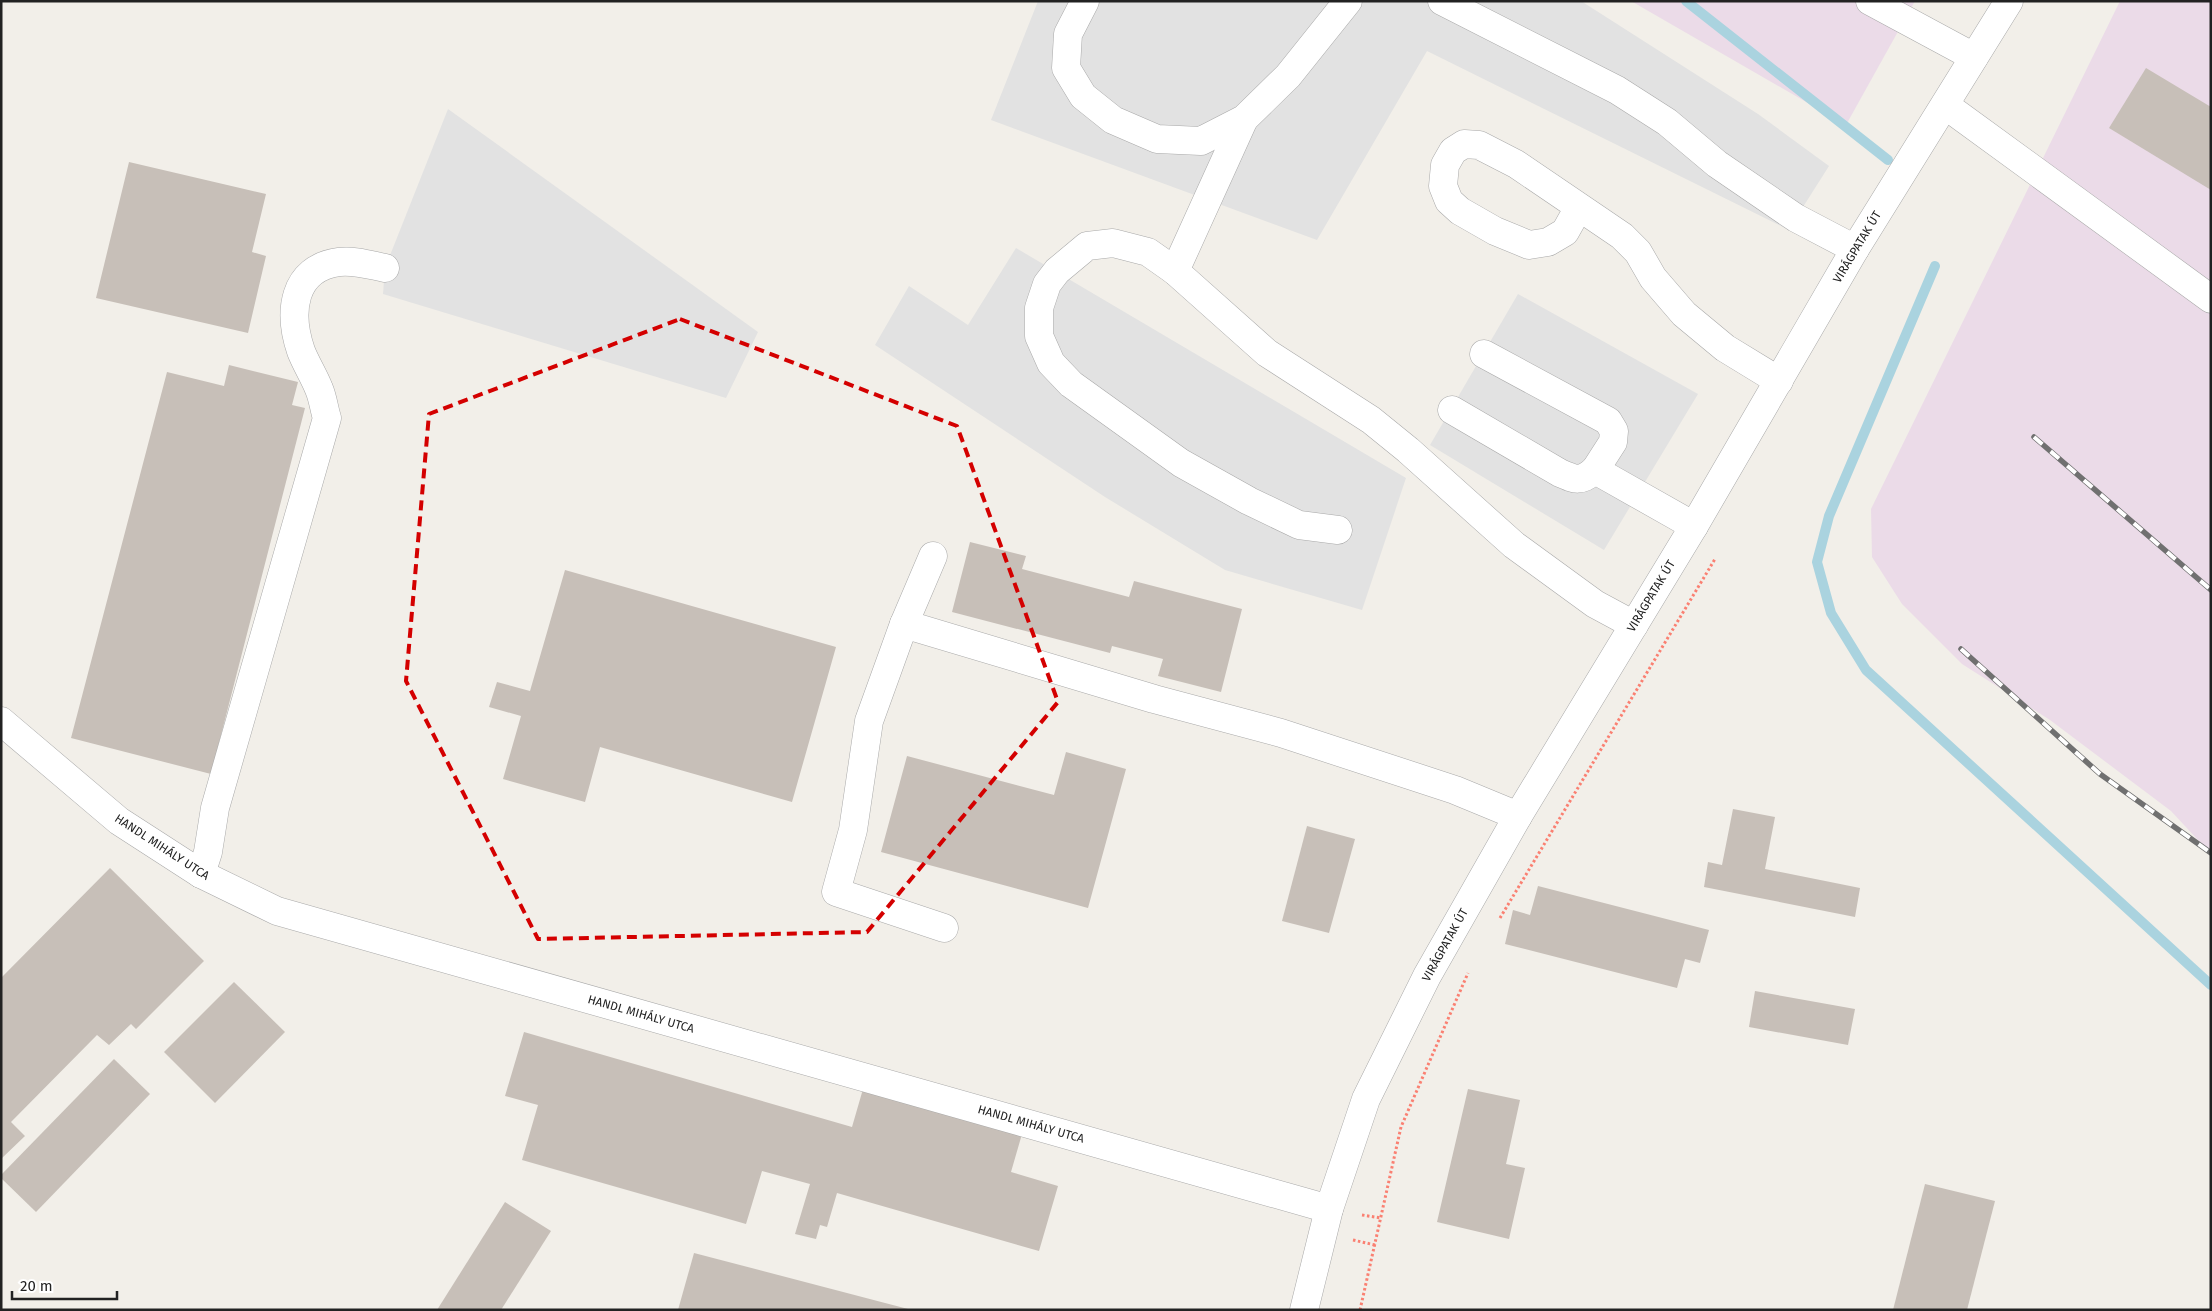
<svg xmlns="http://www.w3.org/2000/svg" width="2212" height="1311" font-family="'Fira Sans',sans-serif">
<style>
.industrial{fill:#ebdbe8}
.parking{fill:#e2e2e2}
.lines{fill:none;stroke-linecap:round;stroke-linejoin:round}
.stream{stroke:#aad3df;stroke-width:10}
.building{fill:#c7bfb8}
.minor-casing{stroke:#a9a9a9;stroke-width:29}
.path{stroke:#fa8072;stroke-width:3;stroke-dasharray:2.5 2.5;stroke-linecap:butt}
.minor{stroke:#fff;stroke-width:28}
.rail-casing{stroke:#707070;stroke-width:5.5}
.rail{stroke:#fff;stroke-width:4;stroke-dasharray:11;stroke-linecap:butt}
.marked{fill:none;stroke:#d40000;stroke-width:4;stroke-dasharray:10 6;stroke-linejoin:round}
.labels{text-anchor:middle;stroke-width:5;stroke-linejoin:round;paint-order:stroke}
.street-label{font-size:12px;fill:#222;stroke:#fff}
</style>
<rect width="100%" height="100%" fill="#f2efe9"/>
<g class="industrial">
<path d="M 1631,1 L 1915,1 L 1846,125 Z"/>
<path d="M 2120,1 L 2211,1 L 2211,854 L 2171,811 L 2050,720 L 1962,664 L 1902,604 L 1872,557 L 1871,509 Z"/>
</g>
<g class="parking">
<path d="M 1038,1 L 1581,1 L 1758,114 L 1829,166 L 1796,218 L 1791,231 L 1427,51 L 1317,240 L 991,120 Z"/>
<path d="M 448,109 L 758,332 L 726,398 L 383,294 L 385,268 Z"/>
<path d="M 1016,248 L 1406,478 L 1362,610 L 1225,570 L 1105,497 L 875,345 L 909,286 L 968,325 Z"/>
<path d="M 1518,294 L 1698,394 L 1604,550 L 1430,445 Z"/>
</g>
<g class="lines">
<g class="stream">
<path d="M 1686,1 L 1888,160"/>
<path d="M 1935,266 L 1829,516 L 1817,562 L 1831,613 L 1866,670 L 2211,985"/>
</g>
</g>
<g class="building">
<path d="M 2146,68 L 2211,107 L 2211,190 L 2109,128 Z"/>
<path d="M 129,162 L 266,194 L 252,252 L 266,256 L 248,333 L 96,298 Z"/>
<path d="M 229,365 L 298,382 L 292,405 L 305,408 L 211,774 L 71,738 L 167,372 L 224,386 Z"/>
<path d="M 970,542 L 1026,556 L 1022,569 L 1129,597 L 1134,581 L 1242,609 L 1221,692 L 1158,676 L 1163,659 L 1112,646 L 1110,653 L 952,612 Z"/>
<path d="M 565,570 L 836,647 L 792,802 L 600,747 L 585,802 L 503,779 L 521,716 L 489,707 L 497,682 L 530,691 Z"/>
<path d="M 1066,752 L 1126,769 L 1088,908 L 881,852 L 907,756 L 1054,795 Z"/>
<path d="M 1733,809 L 1775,817 L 1765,869 L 1860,888 L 1855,917 L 1704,887 L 1708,862 L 1722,865 Z"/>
<path d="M 1307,826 L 1355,839 L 1329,933 L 1282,921 Z"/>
<path d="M 110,868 L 204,961 L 136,1029 L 131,1024 L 109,1045 L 97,1035 L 11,1122 L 25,1136 L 1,1159 L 1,978 Z"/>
<path d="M 1538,886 L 1709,930 L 1700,963 L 1685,959 L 1677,988 L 1505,944 L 1513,910 L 1530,915 Z"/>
<path d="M 234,982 L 285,1032 L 215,1103 L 164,1052 Z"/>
<path d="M 1755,991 L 1855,1009 L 1848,1045 L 1749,1027 Z"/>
<path d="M 524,1032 L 852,1127 L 863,1089 L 1022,1134 L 1011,1172 L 1058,1186 L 1039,1251 L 837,1193 L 827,1227 L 820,1225 L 816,1239 L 795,1234 L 810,1184 L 762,1171 L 746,1224 L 522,1160 L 538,1105 L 505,1096 Z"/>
<path d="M 114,1059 L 150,1094 L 36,1212 L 1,1178 L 1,1175 Z"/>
<path d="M 1468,1089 L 1520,1100 L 1506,1164 L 1525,1168 L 1509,1239 L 1437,1222 Z"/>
<path d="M 1925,1184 L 1995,1201 L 1967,1310 L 1893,1310 Z"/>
<path d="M 505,1202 L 551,1231 L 501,1310 L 437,1310 Z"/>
<path d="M 694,1253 L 908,1309 L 908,1310 L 678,1310 Z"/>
</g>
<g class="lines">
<g class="minor-casing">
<g id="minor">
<path d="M 1085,1 L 1068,34 L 1066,68 L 1083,96 L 1113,120 L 1157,139 L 1201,141 L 1244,119 L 1288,76 L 1348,1"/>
<path d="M 1442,1 L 1617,90 L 1667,122 L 1717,164 L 1796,218 L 1855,249"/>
<path d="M 1870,1 L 1974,57"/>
<path d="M 1945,105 L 2211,299"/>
<path d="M 1579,207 L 1565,232 L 1548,242 L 1529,245 L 1495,231 L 1460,211 L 1449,201 L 1443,186 L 1445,165 L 1453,151 L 1464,144 L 1479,145 L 1516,164 L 1622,236 L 1638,252 L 1653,278 L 1684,314 L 1725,348 L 1779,381"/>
<path d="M 1175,271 L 1244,119"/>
<path d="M 1484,354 L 1608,421 L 1614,431 L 1613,442 L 1595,470"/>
<path d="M 1452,410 L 1560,473 C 1576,480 1581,482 1595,470 L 1694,526"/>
<path d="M 1338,530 L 1299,525 L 1249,501 L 1181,463 L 1071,384 L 1051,363 L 1039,336 L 1039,308 L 1047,284 L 1057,271 L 1087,246 L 1113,243 L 1148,252 L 1175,271 L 1267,353 L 1371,420 L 1408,450 L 1514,545 L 1595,604 L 1634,625"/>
<path d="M 904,624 L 933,556"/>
<path d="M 1,721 L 119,821 L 201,874 L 277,911 L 1329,1209"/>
<path d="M 201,874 L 208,852 L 215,808 L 327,418 C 324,409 323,398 319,389 C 314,376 306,364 301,351 C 288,313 292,268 339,262 C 354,260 370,265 385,268"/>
<path d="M 944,928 L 836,892 L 853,830 L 869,721 L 904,624 L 1154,699 L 1281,733 L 1455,790 L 1518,816"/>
<path d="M 1304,1310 L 1329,1209 L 1366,1099 L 1427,976 L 1518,816 L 1694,526 L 1855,249 L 2009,1"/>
</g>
</g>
<g class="path">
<path d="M 1500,918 L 1715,559"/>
<path d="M 1362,1215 L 1381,1218"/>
<path d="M 1353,1240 L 1375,1245"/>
<path d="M 1360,1310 L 1401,1127 L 1468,973"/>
</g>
<use href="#minor" class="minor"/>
<g class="rail-casing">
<g id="rail">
<path d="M 2034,437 L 2211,590"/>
<path d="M 1961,649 L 2100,774 L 2211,853"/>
</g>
</g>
<use href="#rail" class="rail"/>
</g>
<path class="marked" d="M 680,319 L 957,426 L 1058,702 L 867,932 L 538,939 L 406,681 L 429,414 Z"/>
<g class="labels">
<g class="street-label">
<text transform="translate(1857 247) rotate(-59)" y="4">VIRÁGPATAK ÚT</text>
<text transform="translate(1651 596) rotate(-59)" y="4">VIRÁGPATAK ÚT</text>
<text transform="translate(162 847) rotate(33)" y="4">HANDL MIHÁLY UTCA</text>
<text transform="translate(1445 945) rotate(-61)" y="4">VIRÁGPATAK ÚT</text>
<text transform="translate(641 1014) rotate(16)" y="4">HANDL MIHÁLY UTCA</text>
<text transform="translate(1031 1124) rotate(16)" y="4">HANDL MIHÁLY UTCA</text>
</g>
</g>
<rect width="2212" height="1311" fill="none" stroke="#222222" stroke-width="5"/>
<path d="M12 1291v8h105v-8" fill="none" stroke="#222222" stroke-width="2.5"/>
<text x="20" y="1291" font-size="15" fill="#222222" stroke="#ffffff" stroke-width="4" paint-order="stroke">20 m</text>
</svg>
